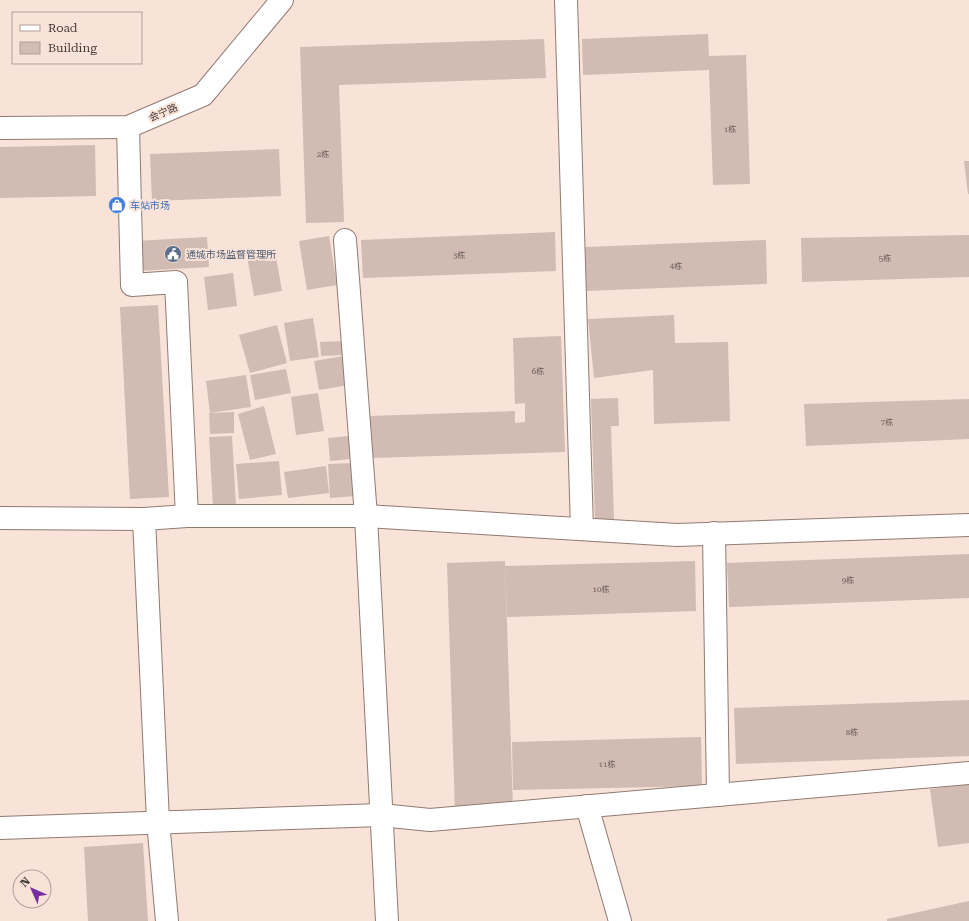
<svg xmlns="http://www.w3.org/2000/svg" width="969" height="921" font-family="'Roboto Serif','Noto Sans SC',serif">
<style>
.building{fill:#d1bbb2}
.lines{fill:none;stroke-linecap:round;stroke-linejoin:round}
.minor-casing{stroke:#907b73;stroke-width:24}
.minor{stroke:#fff;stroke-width:22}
.labels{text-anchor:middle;stroke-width:4;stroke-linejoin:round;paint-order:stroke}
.number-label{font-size:8px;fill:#675a56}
.street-label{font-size:10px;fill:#443a37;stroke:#f9e2d8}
.shop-label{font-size:10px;fill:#366cbe;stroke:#f9e2d8;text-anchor:start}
.service-label{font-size:10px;fill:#4e5e75;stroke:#f9e2d8;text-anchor:start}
</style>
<rect width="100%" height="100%" fill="#f9e2d8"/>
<g class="building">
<path d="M 708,34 L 709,56 L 746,55 L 750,184 L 713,185 L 709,70 L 583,75 L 582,39 Z"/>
<path d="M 544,39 L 546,78 L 339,85 L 344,222 L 306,223 L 300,47 Z"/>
<path d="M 95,145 L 96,196 L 0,198 L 0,147 Z"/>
<path d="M 279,149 L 281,196 L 152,201 L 150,154 Z"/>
<path d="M 964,161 L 969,161 L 969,194 L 968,194 Z"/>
<path d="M 555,232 L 556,271 L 363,278 L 361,240 Z"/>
<path d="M 969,235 L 969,277 L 802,282 L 801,238 Z"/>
<path d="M 329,236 L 337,285 L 307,290 L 299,241 Z"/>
<path d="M 207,237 L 209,267 L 138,271 L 136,241 Z"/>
<path d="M 766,240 L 767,284 L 586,291 L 585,247 Z"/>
<path d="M 275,251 L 282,291 L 254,296 L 247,256 Z"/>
<path d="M 233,273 L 237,306 L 208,310 L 204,277 Z"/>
<path d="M 158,305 L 169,497 L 130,499 L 120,307 Z"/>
<path d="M 674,315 L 675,343 L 728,342 L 730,421 L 654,424 L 653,370 L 594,378 L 588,319 Z"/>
<path d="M 313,318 L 319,357 L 290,361 L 284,323 Z"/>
<path d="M 277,325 L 287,363 L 250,373 L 239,335 Z"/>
<path d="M 561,336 L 565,452 L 371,458 L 370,416 L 515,411 L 515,423 L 525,422 L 525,403 L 515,404 L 513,338 Z"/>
<path d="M 344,341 L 345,355 L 321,356 L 320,342 Z"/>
<path d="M 344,356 L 349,385 L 319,390 L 314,361 Z"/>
<path d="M 286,369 L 291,393 L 255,400 L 250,375 Z"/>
<path d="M 246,375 L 251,407 L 210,413 L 206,381 Z"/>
<path d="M 318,393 L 324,431 L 296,435 L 291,397 Z"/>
<path d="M 618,398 L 619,426 L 611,426 L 614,519 L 595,520 L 591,399 Z"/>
<path d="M 969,399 L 969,439 L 806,446 L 804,404 Z"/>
<path d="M 264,406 L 276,454 L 250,460 L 238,414 Z"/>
<path d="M 234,412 L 234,433 L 210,434 L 209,413 Z"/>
<path d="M 232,436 L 236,506 L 213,507 L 209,437 Z"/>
<path d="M 348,436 L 351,459 L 330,461 L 328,438 Z"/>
<path d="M 279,461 L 282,495 L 239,499 L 236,464 Z"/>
<path d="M 353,463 L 355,496 L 330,498 L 328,464 Z"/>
<path d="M 326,466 L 329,493 L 288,498 L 284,472 Z"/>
<path d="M 969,554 L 969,598 L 729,607 L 727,563 Z"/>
<path d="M 505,561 L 513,810 L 455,812 L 447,563 Z"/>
<path d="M 695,561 L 696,611 L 507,617 L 505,566 Z"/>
<path d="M 969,700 L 969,756 L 736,764 L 734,708 Z"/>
<path d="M 701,737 L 702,786 L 513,790 L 512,742 Z"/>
<path d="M 969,784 L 969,843 L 938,847 L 930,789 Z"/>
<path d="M 143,843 L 148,921 L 88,921 L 84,847 Z"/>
<path d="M 969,901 L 969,921 L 887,921 L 887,919 Z"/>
</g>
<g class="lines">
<g class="minor-casing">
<g id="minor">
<path d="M 566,0 L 582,529"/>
<path d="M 128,127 L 132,285 L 176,282 L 187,516"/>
<path d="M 0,128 L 128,127 L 203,95 L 282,0"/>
<path d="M 345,240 L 366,516 L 387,921"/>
<path d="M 0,518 L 144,519 L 187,516 L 366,516 L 677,535 L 969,525"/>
<path d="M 144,519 L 158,821 L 167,921"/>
<path d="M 714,533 L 718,795"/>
<path d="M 587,806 L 620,921"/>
<path d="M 0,828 L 381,815 L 430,820 L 969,773"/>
</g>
</g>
<use href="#minor" class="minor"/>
</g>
<defs>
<g id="shop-disc" transform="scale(0.9)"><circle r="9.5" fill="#3f7fe0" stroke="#f9e2d8"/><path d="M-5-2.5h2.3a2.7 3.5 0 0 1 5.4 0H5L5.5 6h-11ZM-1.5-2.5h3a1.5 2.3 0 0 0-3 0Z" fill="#fff"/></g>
<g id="civic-disc" transform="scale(0.9)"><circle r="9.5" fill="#5c6f8a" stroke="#f9e2d8"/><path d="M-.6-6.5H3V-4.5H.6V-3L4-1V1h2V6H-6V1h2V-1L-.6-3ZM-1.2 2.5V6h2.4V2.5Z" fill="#fff"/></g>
</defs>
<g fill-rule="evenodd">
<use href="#shop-disc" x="117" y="205"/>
<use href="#civic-disc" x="173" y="254"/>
</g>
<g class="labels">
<g class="number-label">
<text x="730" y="132">1栋</text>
<text x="323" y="157">2栋</text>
<text x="459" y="258">3栋</text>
<text x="885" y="261">5栋</text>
<text x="676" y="269">4栋</text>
<text x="538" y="374">6栋</text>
<text x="887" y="425">7栋</text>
<text x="848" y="583">9栋</text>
<text x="601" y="592">10栋</text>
<text x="852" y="735">8栋</text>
<text x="607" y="767">11栋</text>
</g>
<g class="street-label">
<text transform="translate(163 112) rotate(-23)" y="4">会宁路</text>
</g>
<g class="shop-label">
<text x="130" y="209">车站市场</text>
</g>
<g class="service-label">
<text x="186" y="258">通城市场监督管理所</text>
</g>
</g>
<rect x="12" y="12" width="130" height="52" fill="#f9e2d8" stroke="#b19f98"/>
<rect x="20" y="25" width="20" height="6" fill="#ffffff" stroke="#b19f98"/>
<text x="48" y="32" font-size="12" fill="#443a37">Road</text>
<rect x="20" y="42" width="20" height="12" fill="#d1bbb2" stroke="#b19f98"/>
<text x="48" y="52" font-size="12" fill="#443a37">Building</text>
<g transform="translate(32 889) rotate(315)"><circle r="19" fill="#f9e2d8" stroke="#b19f98"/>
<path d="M0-3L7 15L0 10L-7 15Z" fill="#772ea1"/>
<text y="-6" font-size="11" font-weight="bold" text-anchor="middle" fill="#443a37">N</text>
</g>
</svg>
